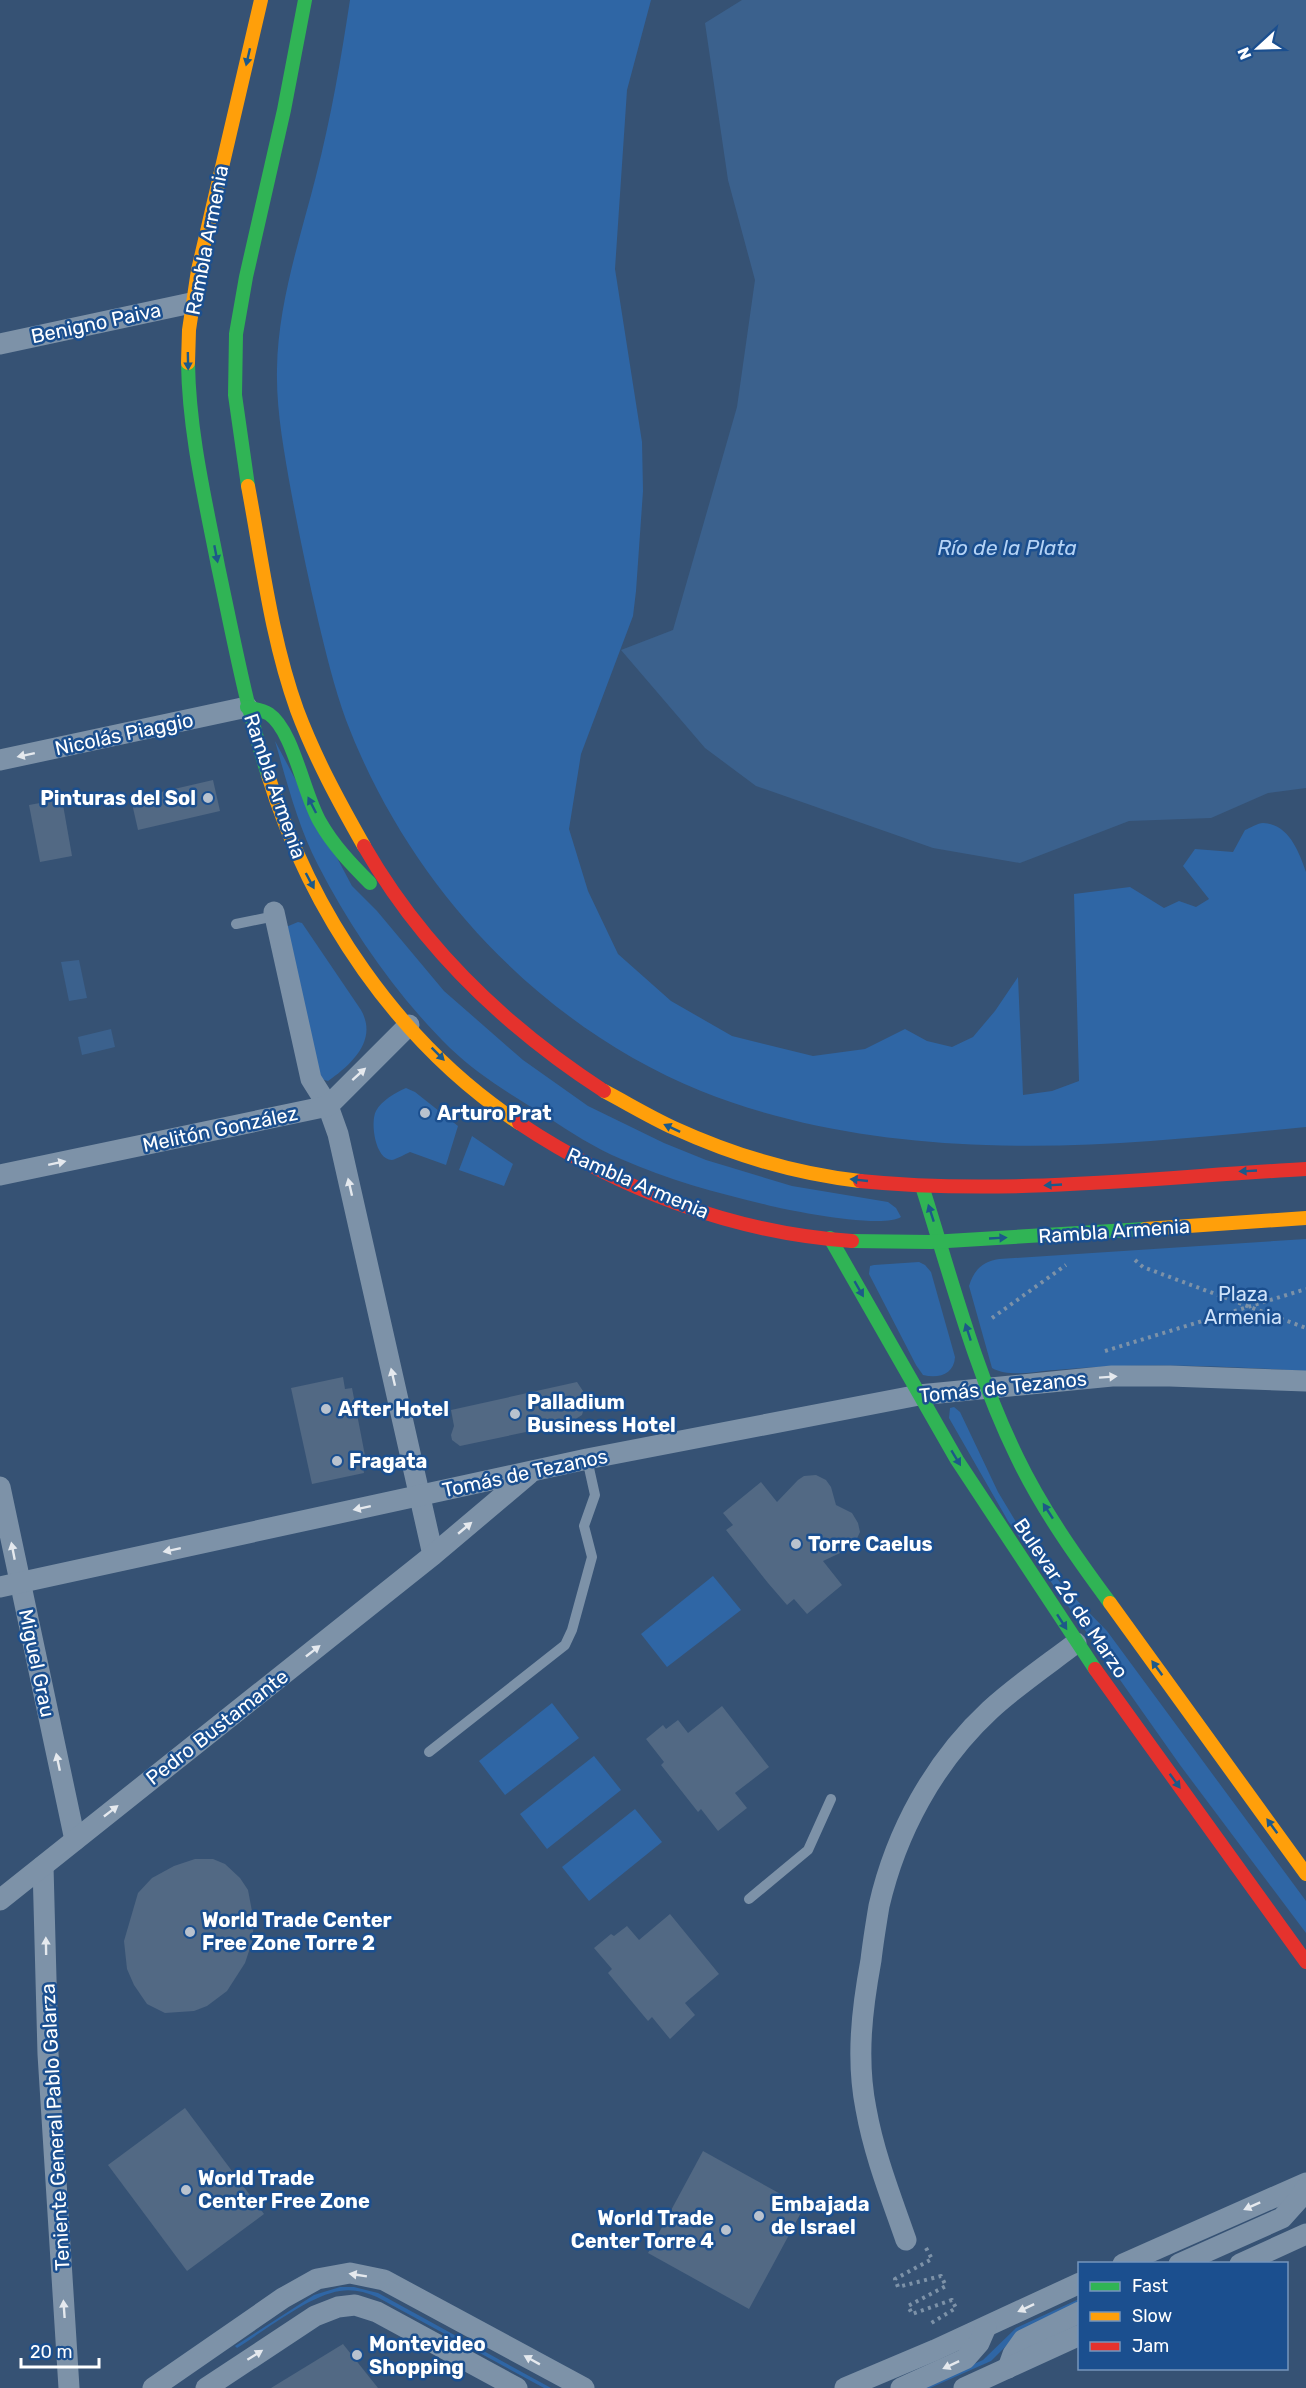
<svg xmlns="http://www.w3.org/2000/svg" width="1306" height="2388" font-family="Rubik,sans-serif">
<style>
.green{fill:#2f66a5}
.water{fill:#3b618d}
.building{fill:#526984}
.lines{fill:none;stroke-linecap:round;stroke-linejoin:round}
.path{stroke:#7d92a8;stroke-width:4;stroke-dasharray:3 4.5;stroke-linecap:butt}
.lane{stroke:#7d92a8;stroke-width:10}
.street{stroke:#7d92a8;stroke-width:21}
.fast{stroke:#30b455;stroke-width:14}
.slow{stroke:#ff9f0a;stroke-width:14}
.jam{stroke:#e5322d;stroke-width:14}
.oneway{fill:#1d5989}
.oneway2{fill:#e5e9ee}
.poi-dot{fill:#b9c2ce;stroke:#1b4f8f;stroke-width:2}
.labels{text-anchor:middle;stroke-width:5;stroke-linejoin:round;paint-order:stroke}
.street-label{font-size:20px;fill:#fff;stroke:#1b4f8f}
.poi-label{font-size:20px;font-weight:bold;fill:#fff;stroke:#1b4f8f;text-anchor:start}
.park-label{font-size:20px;fill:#cfe3fa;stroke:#1b4f8f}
.water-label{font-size:21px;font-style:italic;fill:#b5d3f5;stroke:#1b4f8f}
</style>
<rect width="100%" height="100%" fill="#365274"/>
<g class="green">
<path d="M 350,0 L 651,0 L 627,90 L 615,269 L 642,442 L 643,491 L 636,591 L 633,616 L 581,754 L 569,829 L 588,891 L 618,954 L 671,1001 L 732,1036 L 813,1056 L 865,1049 L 905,1029 L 927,1041 L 952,1047 L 973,1037 L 995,1011 L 1018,977 L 1023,1095 L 1052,1091 L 1079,1081 L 1074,894 L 1130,887 L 1164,908 L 1179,901 L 1196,907 L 1209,899 L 1183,866 L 1195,849 L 1233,852 L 1245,830 C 1250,828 1258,823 1263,823 C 1289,824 1299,852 1306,872 L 1306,1127 C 1200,1137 1093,1149 986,1145 C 891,1142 790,1127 701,1091 C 537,1024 408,883 346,720 C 334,687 326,653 318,620 C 308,577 299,534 291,491 C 284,451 276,409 277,369 C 278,303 300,239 316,176 C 331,118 341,59 350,0 Z"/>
<path d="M 275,741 L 352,886 L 377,911 L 444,991 L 523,1060 L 588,1106 L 664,1143 L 706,1160 L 792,1186 L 888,1202 L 896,1208 L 901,1217 C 883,1229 791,1211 767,1205 C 717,1193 668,1180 621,1159 C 595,1148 570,1132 546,1116 C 513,1096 478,1075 450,1048 C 397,996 352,931 318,865 C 298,826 287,783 275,741 Z"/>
<path d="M 298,922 L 302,923 L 361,1010 C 378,1040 352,1064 328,1081 L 321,1079 L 286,927 Z"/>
<path d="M 406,1088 L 415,1092 L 458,1126 L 446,1165 L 410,1152 C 405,1154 397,1159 392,1160 C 375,1160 370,1122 376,1111 C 381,1101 396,1092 406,1088 Z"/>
<path d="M 472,1136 L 513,1164 L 504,1186 L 459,1170 Z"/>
<path d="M 1306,1239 L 1306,1371 C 1222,1366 1139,1362 1055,1370 C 1036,1371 1010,1378 992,1368 L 969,1286 C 974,1270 982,1262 999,1259 Z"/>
<path d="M 919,1262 L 925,1265 L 931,1272 L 955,1357 C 954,1374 939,1379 923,1375 L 916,1365 L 869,1274 L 870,1266 L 874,1265 Z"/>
<path d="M 954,1407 L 960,1412 L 998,1492 L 1030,1545 L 1063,1586 L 1107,1631 L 1306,1901 L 1306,1933 L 1180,1765 L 1008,1521 L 949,1418 L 950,1408 Z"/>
<path d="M 713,1576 L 741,1610 L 667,1667 L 641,1634 Z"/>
<path d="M 552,1703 L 579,1738 L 505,1795 L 479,1761 Z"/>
<path d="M 594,1756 L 621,1790 L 547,1849 L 520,1814 Z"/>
<path d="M 635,1809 L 662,1842 L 589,1901 L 562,1867 Z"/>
<path d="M 340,2287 L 354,2287 L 378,2293 L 551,2388 L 544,2388 L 377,2297 C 365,2292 353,2289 340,2291 C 310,2295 264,2331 237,2348 L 235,2346 L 314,2295 Z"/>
<path d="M 1079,2299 L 1079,2304 L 1019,2333 L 991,2361 L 930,2388 L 919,2388 L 983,2360 L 1016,2328 Z"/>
</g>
<g class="water">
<path d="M 742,0 L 1306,0 L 1306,788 L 1268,793 L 1211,818 L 1129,821 L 1020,863 L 933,848 L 756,786 L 705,748 L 621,650 L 673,630 L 737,407 L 755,280 L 728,180 L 705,23 Z"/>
<path d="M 79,960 L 87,998 L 69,1001 L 61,962 Z"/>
<path d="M 111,1029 L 115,1047 L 82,1055 L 78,1037 Z"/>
</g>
<g class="building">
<path d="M 213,780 L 220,811 L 138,830 L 131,799 Z"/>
<path d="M 62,799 L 72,856 L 40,862 L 29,805 Z"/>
<path d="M 343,1377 L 345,1389 L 352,1388 L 367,1466 L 363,1467 L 364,1473 L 312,1484 L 291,1388 Z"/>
<path d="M 577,1382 L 587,1397 L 582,1415 L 569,1423 L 460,1446 L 452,1440 L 451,1435 L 454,1426 L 451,1410 Z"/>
<path d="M 816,1475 L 826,1480 L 831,1487 L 836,1505 L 852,1513 L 858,1523 L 860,1532 L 853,1547 L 823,1561 L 842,1585 L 807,1614 L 794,1599 L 787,1605 L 768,1583 L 726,1530 L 733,1525 L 723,1513 L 761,1482 L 777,1502 L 798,1480 L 804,1476 Z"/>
<path d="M 722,1706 L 769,1767 L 735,1793 L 747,1808 L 718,1831 L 701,1809 L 698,1812 L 661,1765 L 664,1762 L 646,1739 L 663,1725 L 666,1729 L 678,1720 L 688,1733 Z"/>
<path d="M 195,1859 L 213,1859 L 225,1864 L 240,1878 L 248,1890 L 254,1922 L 252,1942 L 245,1963 L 227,1991 L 207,2006 L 194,2011 L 165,2013 L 147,2004 L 134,1985 L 127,1969 L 124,1941 L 138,1893 L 152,1878 L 174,1866 Z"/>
<path d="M 670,1914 L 719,1974 L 685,2003 L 695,2015 L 670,2039 L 652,2017 L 648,2021 L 608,1973 L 612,1969 L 594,1948 L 611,1934 L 614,1936 L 627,1926 L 639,1940 Z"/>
<path d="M 185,2108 L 264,2214 L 187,2271 L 108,2165 Z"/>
<path d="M 703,2151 L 804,2207 L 749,2309 L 648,2253 Z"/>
<path d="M 343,2344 L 378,2388 L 271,2388 Z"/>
</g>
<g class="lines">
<g class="path">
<path d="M 1135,1260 L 1143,1267 L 1306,1328"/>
<path d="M 992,1318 L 1066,1265"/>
<path d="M 1105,1351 L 1306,1289"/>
<path d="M 926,2248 L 932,2259 L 895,2279 L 898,2287 L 941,2276 L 946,2286 L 908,2306 L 912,2314 L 952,2300 L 956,2308 L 928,2325"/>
</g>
<g class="lane">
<path d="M 236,924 L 275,916"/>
<path d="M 429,1752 L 565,1645 L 572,1630 L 592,1557 L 584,1526 L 595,1495 L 587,1459"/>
<path d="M 749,1899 L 808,1850 L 831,1799"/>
</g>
<g class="street">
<path d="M 0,344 L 191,303"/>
<path d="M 0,760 L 247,707"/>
<path d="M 274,912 L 311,1079 L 328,1106 L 338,1134 L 433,1555"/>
<path d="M 0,1175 L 328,1106 L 409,1025"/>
<path d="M 0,1487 L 75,1840"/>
<path d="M 0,1587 L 587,1459 L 919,1395 L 1112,1376 L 1170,1376 L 1306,1381"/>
<path d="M 43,1866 L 48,2054 L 69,2388"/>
<path d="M 0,1900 L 433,1555 L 529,1474"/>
<path d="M 906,2240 C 891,2197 874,2154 866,2109 C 856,2059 862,2009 871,1960 C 873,1942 876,1924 879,1906 C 896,1832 934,1762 990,1710 C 1016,1686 1047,1665 1076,1643"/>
<path d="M 1123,2264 L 1306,2183"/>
<path d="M 1179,2264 L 1282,2218 L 1299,2199 L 1306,2188"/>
<path d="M 1240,2264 L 1306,2234"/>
<path d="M 1008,2368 L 1013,2354 L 1023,2340 L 1080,2312"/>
<path d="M 153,2388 L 283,2298 L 317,2279 L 350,2273 L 384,2280 L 584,2388"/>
<path d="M 206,2388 L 315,2316 L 338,2307 L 355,2305 L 377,2312 L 517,2388"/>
<path d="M 845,2388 L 935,2350 L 1080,2283"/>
<path d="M 901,2388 L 965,2359 L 979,2343 L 986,2327"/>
<path d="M 964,2388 L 1080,2335"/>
</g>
<g class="fast">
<path d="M 188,363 C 189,432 205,499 218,566 C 233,636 246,707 268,775"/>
<path d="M 248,486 L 235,395 L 236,334 L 246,277 L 284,110 L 305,0"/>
<path d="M 247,707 C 254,709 263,710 269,714 C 293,730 304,795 320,822 C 333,845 351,864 370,883"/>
<path d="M 922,1186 C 951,1277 975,1371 1017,1457 C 1042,1509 1076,1557 1110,1603"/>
<path d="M 830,1238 L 957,1460 L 1095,1669"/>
<path d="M 852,1241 L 931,1242 L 1145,1229"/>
</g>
<g class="slow">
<path d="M 188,363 L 189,330 L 198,270 L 261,0"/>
<path d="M 248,486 C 262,560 271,638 297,710 C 315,758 339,802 364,846"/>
<path d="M 268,775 C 310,912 398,1043 519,1123"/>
<path d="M 604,1091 C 627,1103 650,1117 674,1128 C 731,1154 797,1174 860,1181"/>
<path d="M 1145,1229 L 1306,1218"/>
<path d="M 1110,1603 L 1306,1874"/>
</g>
<g class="jam">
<path d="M 364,846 C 422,947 507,1028 604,1091"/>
<path d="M 519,1123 C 618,1189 733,1233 852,1241"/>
<path d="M 860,1181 C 1008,1196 1158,1177 1306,1169"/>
<path d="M 1095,1669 L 1306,1962"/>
</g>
</g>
<defs><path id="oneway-solid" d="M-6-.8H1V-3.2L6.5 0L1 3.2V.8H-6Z" transform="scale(1.5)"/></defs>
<g class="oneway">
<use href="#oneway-solid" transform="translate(248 57) rotate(103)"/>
<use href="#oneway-solid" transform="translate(188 361) rotate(89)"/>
<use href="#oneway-solid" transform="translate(216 554) rotate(79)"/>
<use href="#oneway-solid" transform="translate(312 805) rotate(-117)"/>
<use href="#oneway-solid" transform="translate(310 881) rotate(62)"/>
<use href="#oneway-solid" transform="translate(438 1054) rotate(45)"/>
<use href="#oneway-solid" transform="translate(672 1128) rotate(-155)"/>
<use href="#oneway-solid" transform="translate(1248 1171) rotate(177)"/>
<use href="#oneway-solid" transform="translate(859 1180) rotate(-174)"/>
<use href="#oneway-solid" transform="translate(1053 1185) rotate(177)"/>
<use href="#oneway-solid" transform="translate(931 1213) rotate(-108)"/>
<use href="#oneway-solid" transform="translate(998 1238) rotate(-3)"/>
<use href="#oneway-solid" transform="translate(859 1289) rotate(60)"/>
<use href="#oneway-solid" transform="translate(968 1332) rotate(-108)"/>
<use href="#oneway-solid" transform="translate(956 1458) rotate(59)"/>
<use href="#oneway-solid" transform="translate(1048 1511) rotate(-123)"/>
<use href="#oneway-solid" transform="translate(1062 1622) rotate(57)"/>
<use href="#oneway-solid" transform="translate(1157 1668) rotate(-126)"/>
<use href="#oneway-solid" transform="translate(1175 1781) rotate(54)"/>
<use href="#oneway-solid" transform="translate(1272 1826) rotate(-126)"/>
</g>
<g class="oneway2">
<use href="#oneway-solid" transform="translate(26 755) rotate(168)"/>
<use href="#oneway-solid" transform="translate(359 1074) rotate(-42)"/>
<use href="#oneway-solid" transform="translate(57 1163) rotate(-12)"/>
<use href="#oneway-solid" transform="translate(350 1187) rotate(-103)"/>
<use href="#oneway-solid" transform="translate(393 1377) rotate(-103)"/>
<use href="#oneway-solid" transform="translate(1108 1377) rotate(-4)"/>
<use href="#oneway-solid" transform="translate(362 1508) rotate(168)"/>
<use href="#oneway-solid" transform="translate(465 1528) rotate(-40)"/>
<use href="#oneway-solid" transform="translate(172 1550) rotate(168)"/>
<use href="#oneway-solid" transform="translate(13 1551) rotate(-101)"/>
<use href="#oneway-solid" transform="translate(313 1651) rotate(-38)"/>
<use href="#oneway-solid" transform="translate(58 1762) rotate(-102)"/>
<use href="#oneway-solid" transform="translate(111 1811) rotate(-38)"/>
<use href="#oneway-solid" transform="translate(46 1946) rotate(-91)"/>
<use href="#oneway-solid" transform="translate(1252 2206) rotate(156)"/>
<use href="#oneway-solid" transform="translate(358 2275) rotate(-171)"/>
<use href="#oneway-solid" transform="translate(1026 2308) rotate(155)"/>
<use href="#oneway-solid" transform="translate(64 2309) rotate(-94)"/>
<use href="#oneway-solid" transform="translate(255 2355) rotate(-32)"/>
<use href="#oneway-solid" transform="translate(532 2360) rotate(-151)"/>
<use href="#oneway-solid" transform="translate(951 2365) rotate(155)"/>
</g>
<g class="poi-dot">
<circle cx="208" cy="798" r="6"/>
<circle cx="425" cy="1113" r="6"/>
<circle cx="326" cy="1409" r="6"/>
<circle cx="515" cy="1414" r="6"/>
<circle cx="337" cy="1461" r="6"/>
<circle cx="796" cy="1544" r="6"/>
<circle cx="190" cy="1932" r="6"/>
<circle cx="186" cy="2190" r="6"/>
<circle cx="759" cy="2216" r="6"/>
<circle cx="726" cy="2230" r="6"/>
<circle cx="357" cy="2355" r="6"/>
</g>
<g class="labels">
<g class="street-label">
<text transform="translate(207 240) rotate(-79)" y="7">Rambla Armenia</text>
<text transform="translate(96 323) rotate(-12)" y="7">Benigno Paiva</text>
<text transform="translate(124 734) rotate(-12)" y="7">Nicolás Piaggio</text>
<text transform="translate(275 786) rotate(71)" y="7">Rambla Armenia</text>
<text transform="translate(220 1129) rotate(-12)" y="7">Melitón González</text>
<text transform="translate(638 1183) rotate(23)" y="7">Rambla Armenia</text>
<text transform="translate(1114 1231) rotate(-4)" y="7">Rambla Armenia</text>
<text transform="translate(1003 1387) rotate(-6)" y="7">Tomás de Tezanos</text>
<text transform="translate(525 1473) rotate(-12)" y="7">Tomás de Tezanos</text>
<text transform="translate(1071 1598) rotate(56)" y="7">Bulevar 26 de Marzo</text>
<text transform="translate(37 1663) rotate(78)" y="7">Miguel Grau</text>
<text transform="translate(217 1727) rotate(-38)" y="7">Pedro Bustamante</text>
<text transform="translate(55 2127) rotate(-93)" y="7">Teniente General Pablo Galarza</text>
</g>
<g class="poi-label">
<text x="196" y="805" text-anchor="end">Pinturas del Sol</text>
<text x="437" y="1120">Arturo Prat</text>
<text x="527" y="1409">Palladium<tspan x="527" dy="23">Business Hotel</tspan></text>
<text x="338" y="1416">After Hotel</text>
<text x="349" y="1468">Fragata</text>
<text x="808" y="1551">Torre Caelus</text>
<text x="202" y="1927">World Trade Center<tspan x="202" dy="23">Free Zone Torre 2</tspan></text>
<text x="198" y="2185">World Trade<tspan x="198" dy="23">Center Free Zone</tspan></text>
<text x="771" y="2211">Embajada<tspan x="771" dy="23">de Israel</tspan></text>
<text x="714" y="2225" text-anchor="end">World Trade<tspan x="714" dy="23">Center Torre 4</tspan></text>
<text x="369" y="2351">Montevideo<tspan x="369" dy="23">Shopping</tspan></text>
</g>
<g class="park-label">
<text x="1243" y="1301">Plaza<tspan x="1243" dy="23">Armenia</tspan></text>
</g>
<g class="water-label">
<text x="1007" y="555">Río de la Plata</text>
</g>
</g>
<rect x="1078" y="2262" width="210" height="108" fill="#1b4f8f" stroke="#7695bc" stroke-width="1.5"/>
<rect x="1090" y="2282" width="30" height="9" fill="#30b455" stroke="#7695bc" stroke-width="1.5"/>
<text x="1132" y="2292" font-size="18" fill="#ffffff">Fast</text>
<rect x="1090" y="2312" width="30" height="9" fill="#ff9f0a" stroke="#7695bc" stroke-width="1.5"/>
<text x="1132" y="2322" font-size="18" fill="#ffffff">Slow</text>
<rect x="1090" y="2342" width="30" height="9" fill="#e5322d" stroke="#7695bc" stroke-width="1.5"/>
<text x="1132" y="2352" font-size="18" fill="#ffffff">Jam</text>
<g transform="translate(1258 48) rotate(248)" stroke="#1b4f8f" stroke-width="4.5" paint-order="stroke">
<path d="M0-4.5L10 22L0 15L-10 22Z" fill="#ffffff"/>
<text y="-9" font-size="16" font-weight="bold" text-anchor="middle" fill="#ffffff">N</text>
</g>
<path d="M21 2358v9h78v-9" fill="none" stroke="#ffffff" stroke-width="3"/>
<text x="30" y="2358" font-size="18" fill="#ffffff" stroke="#1b4f8f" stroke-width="4.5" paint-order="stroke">20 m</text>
</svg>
